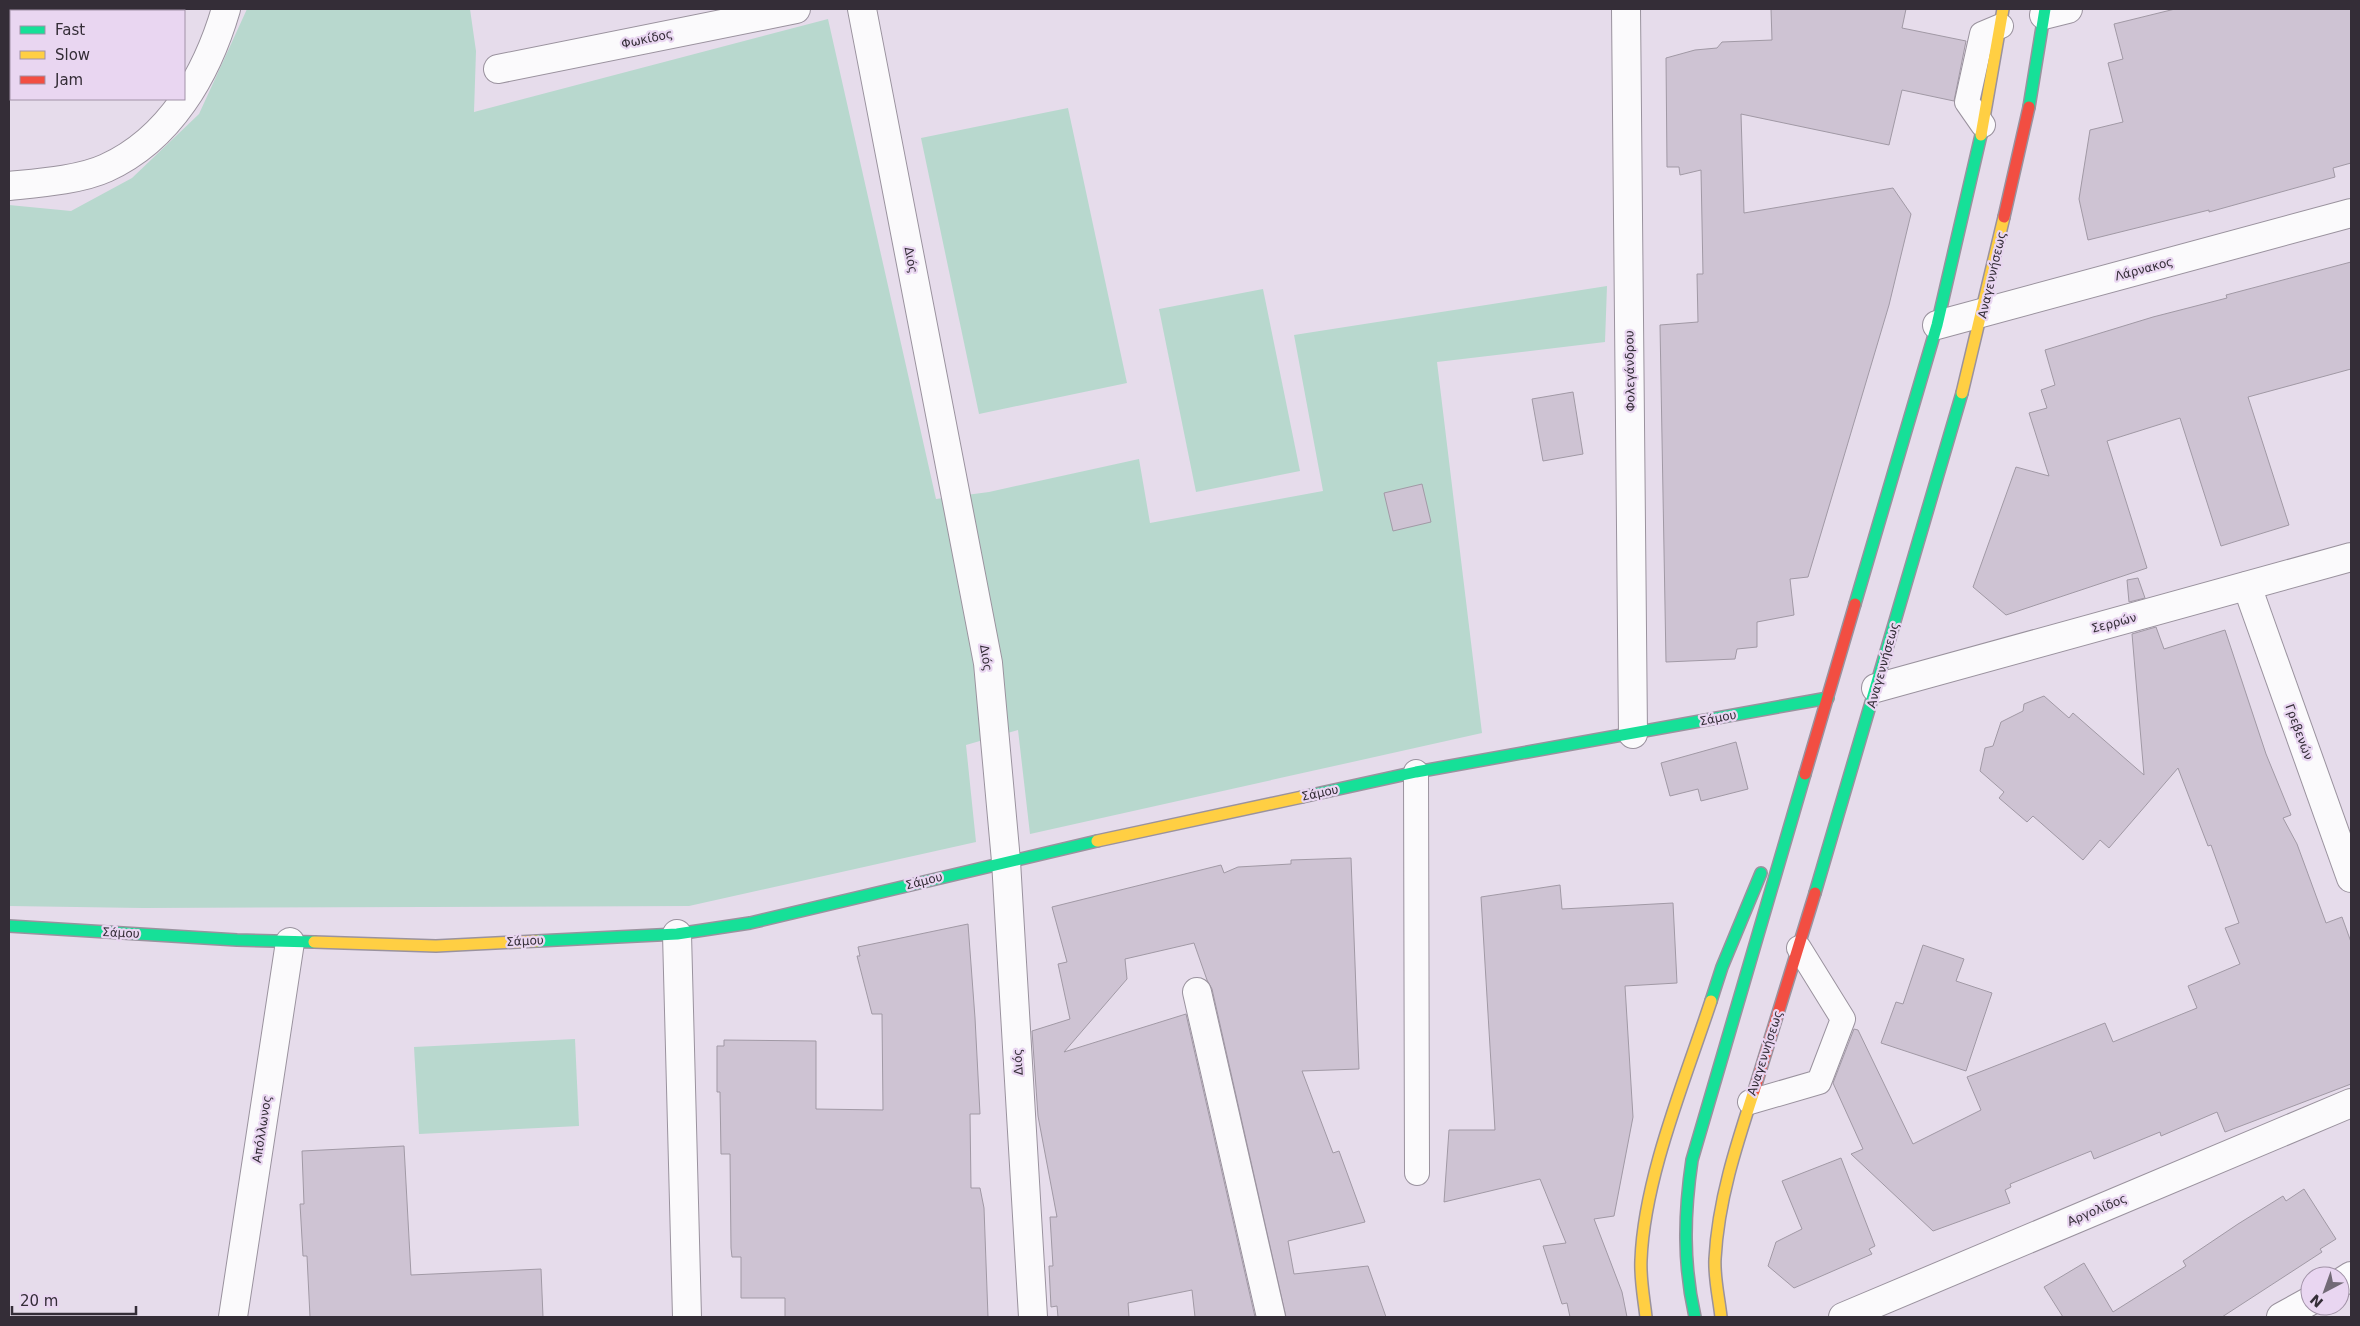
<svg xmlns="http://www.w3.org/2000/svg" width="2360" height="1326" font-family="'DejaVu Sans',sans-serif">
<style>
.green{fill:#b8d8ce}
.building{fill:#cec3d3;stroke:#a199a5}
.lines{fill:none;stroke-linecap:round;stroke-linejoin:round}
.lane-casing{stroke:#9a929e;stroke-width:26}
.street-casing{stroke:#9a929e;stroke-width:30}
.fast-casing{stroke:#9a929e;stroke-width:14}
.slow-casing{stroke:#9a929e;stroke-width:14}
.jam-casing{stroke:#9a929e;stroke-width:14}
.lane{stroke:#fbfafc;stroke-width:24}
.street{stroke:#fbfafc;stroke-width:28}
.fast{stroke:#16e098;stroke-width:11}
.slow{stroke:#ffcf43;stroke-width:11}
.jam{stroke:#f24e42;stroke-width:11}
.labels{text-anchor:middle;stroke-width:4.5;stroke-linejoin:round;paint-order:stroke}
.street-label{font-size:12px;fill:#342d37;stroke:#e9d6f1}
</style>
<rect width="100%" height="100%" fill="#e6dceb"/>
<g class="green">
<path d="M 247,9 L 470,9 L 476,51 L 474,112 L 828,19 L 936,499 L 989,492 L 1139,459 L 1150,523 L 1323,491 L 1294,335 L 1607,286 L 1605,342 L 1437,362 L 1482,733 L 1030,834 L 1018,730 L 966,745 L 976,842 L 689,906 L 143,908 L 9,906 L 9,205 L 71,211 L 132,178 L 199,114 Z"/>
<path d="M 1068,108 L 1127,383 L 979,414 L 921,138 Z"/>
<path d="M 1263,289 L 1300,471 L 1196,492 L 1159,309 Z"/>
<path d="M 575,1039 L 579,1126 L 419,1134 L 414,1047 Z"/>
</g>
<g class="building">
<path d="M 1771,9 L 1906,9 L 1902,28 L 1966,41 L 1954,101 L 1902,90 L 1889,145 L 1741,114 L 1744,213 L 1893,188 L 1911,214 L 1889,305 L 1808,577 L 1790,579 L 1794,615 L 1757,622 L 1757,647 L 1737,649 L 1735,659 L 1666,662 L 1660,325 L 1698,322 L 1697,274 L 1703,274 L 1701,170 L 1680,175 L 1679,167 L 1667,167 L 1666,58 L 1695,50 L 1717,48 L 1722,42 L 1772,40 Z"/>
<path d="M 2175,9 L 2351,9 L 2351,163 L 2333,168 L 2335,177 L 2209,212 L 2209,210 L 2088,240 L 2079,199 L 2090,130 L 2123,122 L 2108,63 L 2123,59 L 2114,24 Z"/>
<path d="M 2351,262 L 2351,369 L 2248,397 L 2289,525 L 2221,546 L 2180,418 L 2107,441 L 2147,568 L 2006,615 L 1973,587 L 2016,467 L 2049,476 L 2029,413 L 2047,408 L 2041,390 L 2055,385 L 2045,350 L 2153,317 L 2227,298 L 2226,295 Z"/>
<path d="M 1573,392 L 1583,454 L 1543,461 L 1532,399 Z"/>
<path d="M 1422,484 L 1431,522 L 1393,531 L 1384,493 Z"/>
<path d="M 2138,578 L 2145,598 L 2129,602 L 2127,580 Z"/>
<path d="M 2156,627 L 2164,649 L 2225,630 L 2266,754 L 2291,815 L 2283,818 L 2297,844 L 2326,923 L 2342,917 L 2351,942 L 2351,1084 L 2225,1132 L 2217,1112 L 2161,1136 L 2160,1132 L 2094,1159 L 2091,1151 L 2010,1184 L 2011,1187 L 2005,1190 L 2010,1203 L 1933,1231 L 1851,1154 L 1863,1149 L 1833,1083 L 1854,1029 L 1858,1030 L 1913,1144 L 1981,1110 L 1967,1077 L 2105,1023 L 2113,1042 L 2197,1008 L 2188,986 L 2240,964 L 2225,928 L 2239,923 L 2211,845 L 2208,846 L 2178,768 L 2109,848 L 2100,840 L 2083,860 L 2033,816 L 2027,822 L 1999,798 L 2004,792 L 1980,771 L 1985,748 L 1993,746 L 2001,722 L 2023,711 L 2024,704 L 2044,696 L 2069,718 L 2073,713 L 2144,775 L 2132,634 Z"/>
<path d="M 1736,742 L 1748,789 L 1701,801 L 1698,789 L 1670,796 L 1661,763 Z"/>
<path d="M 1351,858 L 1359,1069 L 1302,1071 L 1333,1153 L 1339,1151 L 1365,1222 L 1288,1241 L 1294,1274 L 1368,1266 L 1386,1317 L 1286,1317 L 1212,989 L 1207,980 L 1194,943 L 1125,959 L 1127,979 L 1064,1052 L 1186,1014 L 1255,1317 L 1195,1317 L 1192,1290 L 1128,1303 L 1129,1317 L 1058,1317 L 1057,1306 L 1051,1307 L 1049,1266 L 1053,1266 L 1050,1217 L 1057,1217 L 1038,1116 L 1032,1031 L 1070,1019 L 1058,964 L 1067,962 L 1052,907 L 1221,865 L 1224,873 L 1238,867 L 1291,864 L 1291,860 Z"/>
<path d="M 1560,885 L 1562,909 L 1673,903 L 1677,983 L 1625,986 L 1633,1117 L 1614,1216 L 1594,1219 L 1622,1292 L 1627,1317 L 1570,1317 L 1567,1303 L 1562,1304 L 1543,1246 L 1566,1243 L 1540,1179 L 1444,1202 L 1449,1130 L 1495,1130 L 1481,897 Z"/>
<path d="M 968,924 L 975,1018 L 980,1114 L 970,1114 L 971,1188 L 980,1188 L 984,1208 L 988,1317 L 785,1317 L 785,1298 L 741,1298 L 741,1257 L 732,1257 L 731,1248 L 730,1154 L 721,1154 L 720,1092 L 717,1092 L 717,1046 L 724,1046 L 724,1040 L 816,1041 L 816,1109 L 883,1110 L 882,1014 L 872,1014 L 857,956 L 860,956 L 858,947 Z"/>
<path d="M 1923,945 L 1964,959 L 1956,981 L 1992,993 L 1966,1071 L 1881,1043 L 1896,1002 L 1903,1004 Z"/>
<path d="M 404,1146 L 411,1275 L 541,1269 L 543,1317 L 310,1317 L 307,1256 L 303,1256 L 300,1204 L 304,1204 L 302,1151 Z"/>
<path d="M 1841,1158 L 1875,1246 L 1869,1249 L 1872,1254 L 1794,1288 L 1768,1266 L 1776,1242 L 1802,1229 L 1782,1181 Z"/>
<path d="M 2304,1189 L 2336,1239 L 2320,1249 L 2322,1252 L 2222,1317 L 2063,1317 L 2044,1287 L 2084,1263 L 2113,1312 L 2186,1266 L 2183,1261 L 2238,1224 L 2283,1196 L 2286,1201 Z"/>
</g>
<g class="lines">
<g class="lane-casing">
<g id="lane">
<path d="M 1983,125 L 1967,102 L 1982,34 L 2001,26"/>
<path d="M 1416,772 L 1417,1173"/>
<path d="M 1750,1102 L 1819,1082 L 1843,1019 L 1799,948"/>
</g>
</g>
<g class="street-casing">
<g id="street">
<path d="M 862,9 L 988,663 L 1006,861 L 1033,1317"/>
<path d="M 1626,9 L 1633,734"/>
<path d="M 2044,15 L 2068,9"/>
<path d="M 498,69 L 796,9"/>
<path d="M 9,186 C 38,183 80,180 106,168 C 170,139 207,74 226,9"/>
<path d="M 1937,325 L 2351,213"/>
<path d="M 2247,586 L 2351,878"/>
<path d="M 1876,688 L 2351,557"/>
<path d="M 677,934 L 687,1317"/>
<path d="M 1197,992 L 1271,1317"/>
<path d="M 2340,1283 L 2351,1276"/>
<path d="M 233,1317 L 290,942"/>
<path d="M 1843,1317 L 2351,1103"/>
<path d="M 2281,1317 L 2310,1301"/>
</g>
</g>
<g class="fast-casing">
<g id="fast">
<path d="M 2029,107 L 2045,9"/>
<path d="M 1855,604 L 1937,325 L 1981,135"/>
<path d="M 1302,797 L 1416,772 L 1828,698"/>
<path d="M 1815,893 L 1962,393"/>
<path d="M 9,926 L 237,940 L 314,942"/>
<path d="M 537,941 L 677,934 L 750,923 L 1097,841"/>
<path d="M 1711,1001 L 1722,967 L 1761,873"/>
<path d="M 1695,1317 C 1683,1264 1684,1214 1692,1160 L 1805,774"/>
</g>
</g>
<g class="slow-casing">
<g id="slow">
<path d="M 1981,135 L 2003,9"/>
<path d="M 1962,393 L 2004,217"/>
<path d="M 1097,841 L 1302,797"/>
<path d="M 314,942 L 436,946 L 537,941"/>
<path d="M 1646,1317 C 1644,1299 1640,1279 1641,1260 C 1644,1178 1685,1080 1711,1001"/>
<path d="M 1721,1317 C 1719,1298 1714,1278 1715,1259 C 1718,1201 1736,1146 1754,1091"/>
</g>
</g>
<g class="jam-casing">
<g id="jam">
<path d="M 2004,217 L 2029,107"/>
<path d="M 1805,774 L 1855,604"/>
<path d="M 1754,1091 L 1815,893"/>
</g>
</g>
<use href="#lane" class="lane"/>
<use href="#street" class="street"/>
<use href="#fast" class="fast"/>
<use href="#slow" class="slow"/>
<use href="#jam" class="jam"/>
</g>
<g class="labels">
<g class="street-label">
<text transform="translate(647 39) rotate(-12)" y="4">Φωκίδος</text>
<text transform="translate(911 260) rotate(79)" y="4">Διός</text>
<text transform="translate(2144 269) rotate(-15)" y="4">Λάρνακος</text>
<text transform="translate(1992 275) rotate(-77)" y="4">Αναγεννήσεως</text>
<text transform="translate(1630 371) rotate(-91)" y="4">Φολεγάνδρου</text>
<text transform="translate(2114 623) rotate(-15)" y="4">Σερρών</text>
<text transform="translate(986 658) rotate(81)" y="4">Διός</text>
<text transform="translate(1883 665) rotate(-74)" y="4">Αναγεννήσεως</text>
<text transform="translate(1718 718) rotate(-11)" y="4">Σάμου</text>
<text transform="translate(2299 732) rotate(70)" y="4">Γρεβενών</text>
<text transform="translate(1320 793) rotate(-12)" y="4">Σάμου</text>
<text transform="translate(924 881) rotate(-14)" y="4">Σάμου</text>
<text transform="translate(121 933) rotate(3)" y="4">Σάμου</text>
<text transform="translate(525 941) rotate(-3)" y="4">Σάμου</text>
<text transform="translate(1765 1053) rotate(-72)" y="4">Αναγεννήσεως</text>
<text transform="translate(1018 1062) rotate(-93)" y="4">Διός</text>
<text transform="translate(262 1129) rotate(-81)" y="4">Απόλλωνος</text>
<text transform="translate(2097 1210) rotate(-23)" y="4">Αργολίδος</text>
</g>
</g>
<rect width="2360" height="1326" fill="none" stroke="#342d37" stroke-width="20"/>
<rect x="10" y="10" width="175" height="90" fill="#e9d6f1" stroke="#a192a7"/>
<rect x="20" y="26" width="25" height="8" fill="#16e098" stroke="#a192a7"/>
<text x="55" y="35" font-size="15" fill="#342d37">Fast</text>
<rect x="20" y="51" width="25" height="8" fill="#ffcf43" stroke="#a192a7"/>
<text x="55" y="60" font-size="15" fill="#342d37">Slow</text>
<rect x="20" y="76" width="25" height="8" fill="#f24e42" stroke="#a192a7"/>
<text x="55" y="85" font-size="15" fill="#342d37">Jam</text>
<g transform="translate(2325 1291) rotate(221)"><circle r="24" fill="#e9d6f1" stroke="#a192a7"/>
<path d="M0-4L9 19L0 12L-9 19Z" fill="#726a76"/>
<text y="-8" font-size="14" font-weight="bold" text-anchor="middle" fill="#342d37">N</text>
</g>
<path d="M12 1306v8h124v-8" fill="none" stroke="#342d37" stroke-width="2.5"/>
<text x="20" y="1306" font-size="15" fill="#342d37" stroke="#e9d6f1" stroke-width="4" paint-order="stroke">20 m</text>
</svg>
